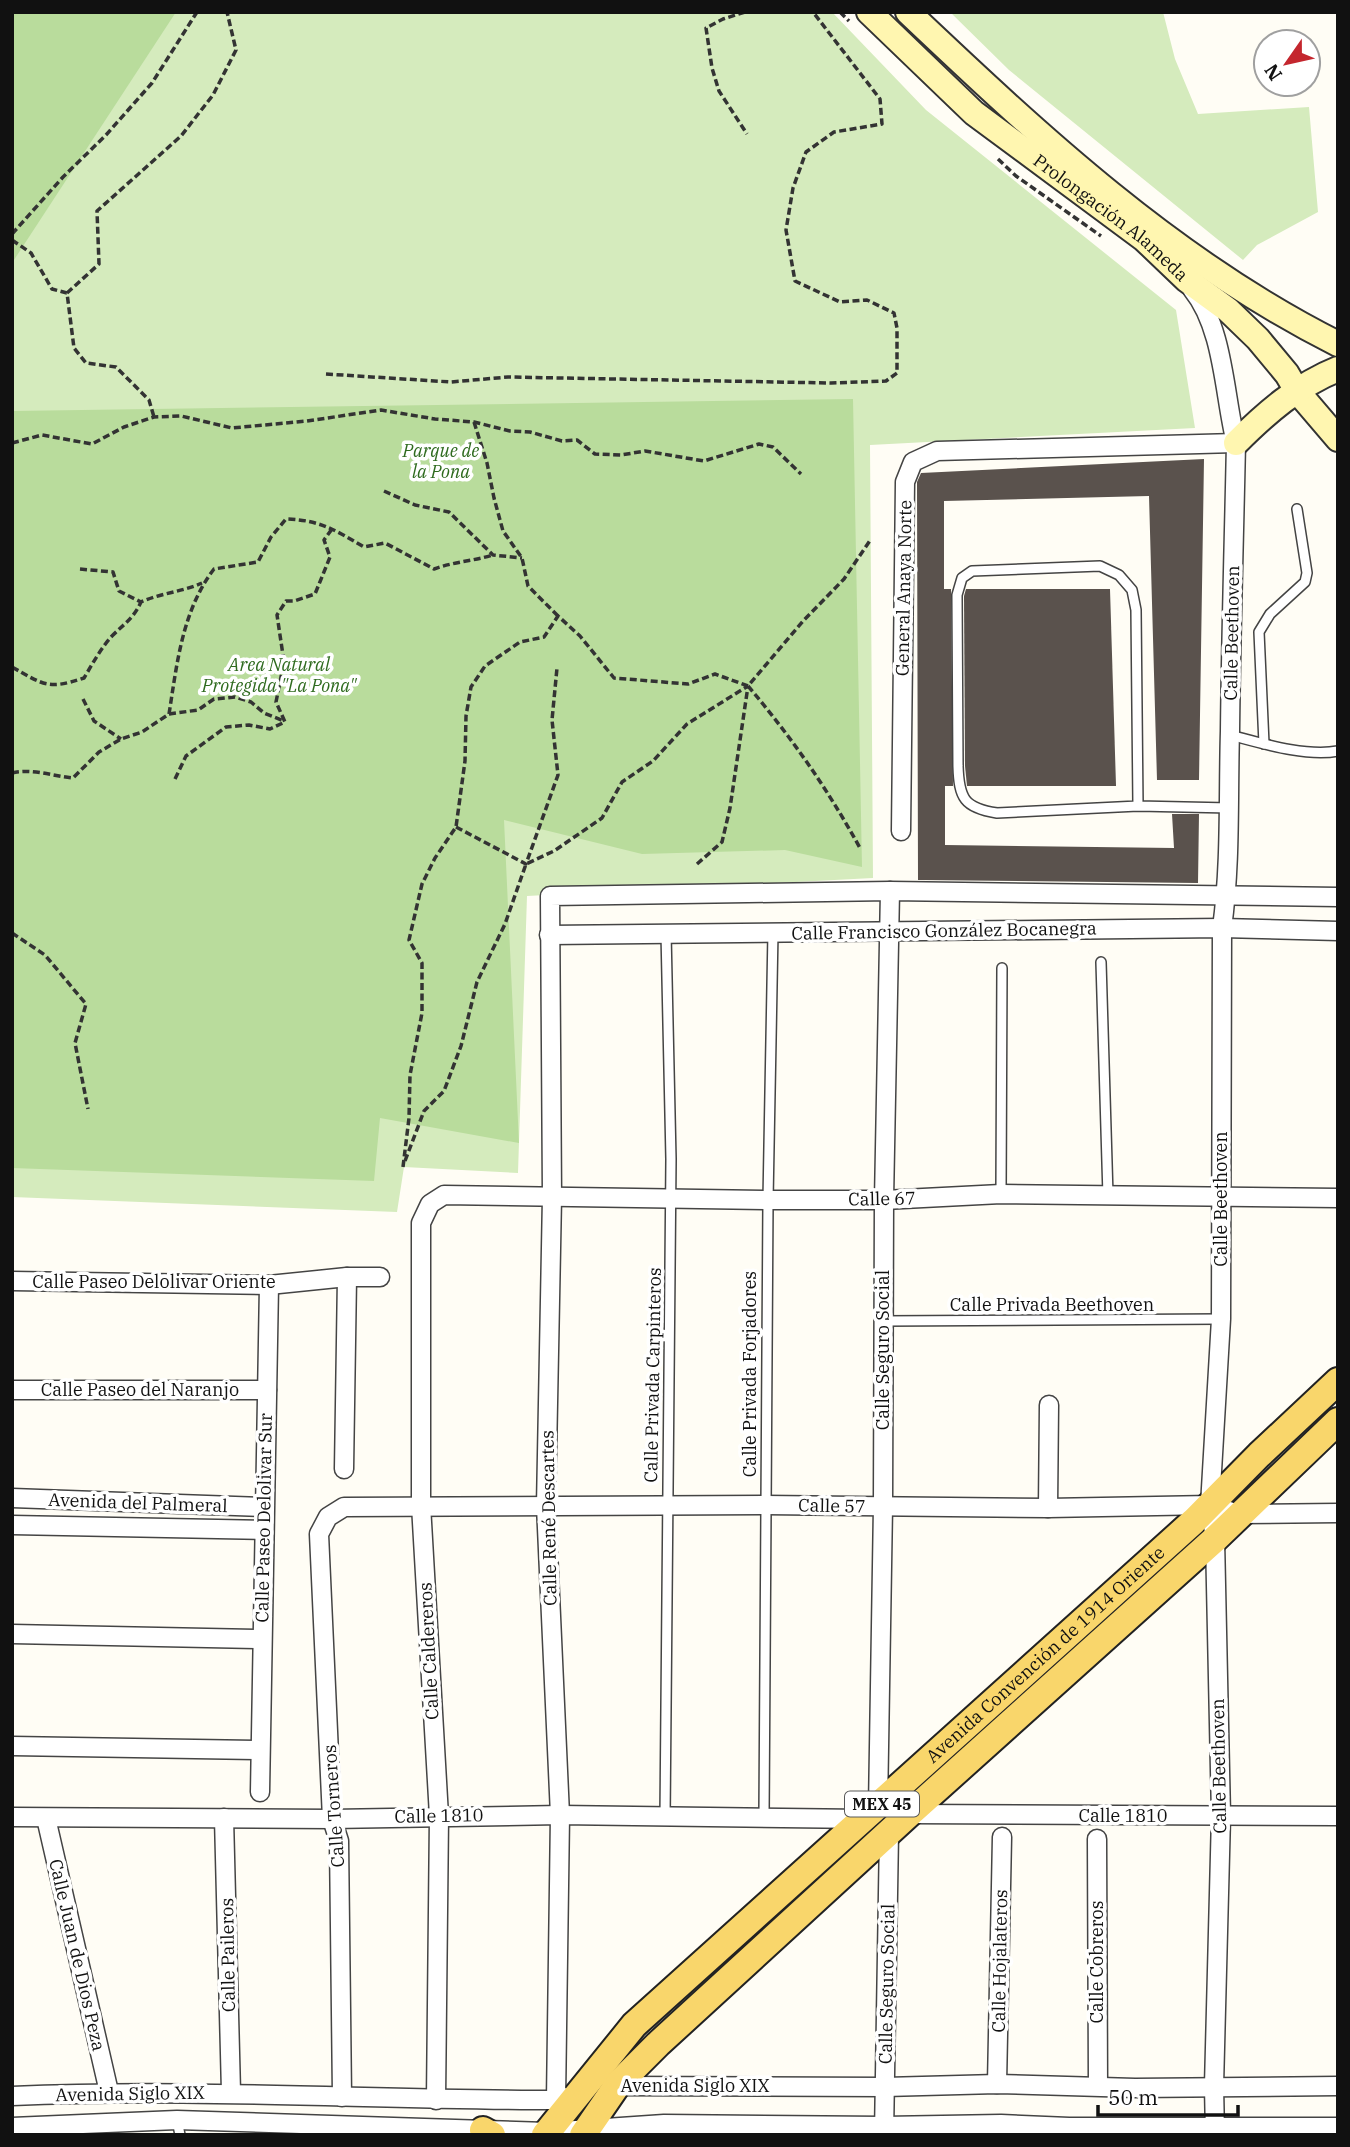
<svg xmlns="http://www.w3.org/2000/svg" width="1350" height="2147" font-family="'IBM Plex Serif',serif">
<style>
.green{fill:#d5ebbd}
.forest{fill:#b9dc9c}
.building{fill:#5a524d}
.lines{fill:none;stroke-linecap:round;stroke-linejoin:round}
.lane-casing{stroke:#444;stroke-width:12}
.street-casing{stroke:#444;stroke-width:21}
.secondary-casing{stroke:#333;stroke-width:28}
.primary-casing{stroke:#222;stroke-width:30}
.path{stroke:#333;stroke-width:3.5;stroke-dasharray:7 3.5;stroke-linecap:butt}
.lane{stroke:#fff;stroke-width:9}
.street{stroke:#fff;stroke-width:18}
.secondary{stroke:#fff6b0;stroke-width:24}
.primary{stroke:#f9d66b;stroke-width:26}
.labels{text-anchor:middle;stroke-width:7;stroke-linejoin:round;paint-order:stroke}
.shield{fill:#fff;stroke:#585858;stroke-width:2}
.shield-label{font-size:16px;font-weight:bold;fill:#111}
.street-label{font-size:18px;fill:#111;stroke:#fff}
.park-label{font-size:18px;font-style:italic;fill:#2f6b1f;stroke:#fff}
</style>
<rect width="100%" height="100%" fill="#fffdf5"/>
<g class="green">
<path d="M 12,12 L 832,12 L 926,110 L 1176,310 L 1195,428 L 870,445 L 873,878 L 527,896 L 518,1173 L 404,1167 L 397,1212 L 12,1197 Z"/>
<path d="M 950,12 L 1163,12 L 1175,59 L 1198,114 L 1309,107 L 1318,212 L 1257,245 L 1243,260 L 1009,70 Z"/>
</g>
<g class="forest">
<path d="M 12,12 L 176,12 L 12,263 Z"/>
<path d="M 853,399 L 862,867 L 785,850 L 642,854 L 504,820 L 519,1143 L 380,1118 L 374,1181 L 12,1168 L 12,411 Z"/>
</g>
<g class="building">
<path d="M 1204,459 L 1199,780 L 1157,780 L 1149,496 L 944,501 L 944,589 L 951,589 L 953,786 L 945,786 L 945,845 L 1174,848 L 1172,814 L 1199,814 L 1198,883 L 918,880 L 917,482 L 921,473 Z"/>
<path d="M 966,589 L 1110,589 L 1116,786 L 967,786 L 965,766 L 964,596 Z"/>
</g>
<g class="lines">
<g class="lane-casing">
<g id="lane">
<path d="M 1230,735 C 1261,743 1305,757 1338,751"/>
<path d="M 1264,744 L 1259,632 L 1270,614 L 1305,582 L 1307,573 L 1297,509"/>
<path d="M 1138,806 L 1136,610 L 1132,590 L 1119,575 L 1100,566 L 972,571 L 962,578 L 957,595 L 958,766 C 959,798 964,808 997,813 L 1138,806 L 1230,808"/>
<path d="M 1101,962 L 1108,1196"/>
<path d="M 1001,1194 L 1002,968"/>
<path d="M 883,1321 L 1221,1319"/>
<path d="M 764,1816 L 768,1200 L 773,932"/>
<path d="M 665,1818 L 671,1159 L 666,933"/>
<path d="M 177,2120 L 180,2135"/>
</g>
</g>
<g class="street-casing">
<g id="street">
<path d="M 1192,289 C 1224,328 1224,395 1236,443 C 1234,539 1231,635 1230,731 C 1228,797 1231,862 1222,928 L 1221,1319 L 1210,1505 L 1215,1539 L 1221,1816 L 1214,2086 L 1215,2135"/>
<path d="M 901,831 L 905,482 L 913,462 L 937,451 L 1236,443"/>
<path d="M 549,935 L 1222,928 L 1338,931"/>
<path d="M 12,1281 L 269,1285 L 347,1277 L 380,1277"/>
<path d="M 12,1390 L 267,1390"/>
<path d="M 344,1469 L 347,1277"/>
<path d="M 12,1498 L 264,1507"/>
<path d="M 1048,1508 L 1049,1405"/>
<path d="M 12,1525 L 263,1530"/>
<path d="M 12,1634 L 262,1639"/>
<path d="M 12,1746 L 259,1750"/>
<path d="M 260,1792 L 269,1285"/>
<path d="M 878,1808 L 883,1506 L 884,1200 L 890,891"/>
<path d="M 909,1814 L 1338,1816"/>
<path d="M 12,1817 L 332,1819 L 560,1815 L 865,1819"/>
<path d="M 46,1818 L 109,2092"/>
<path d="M 224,1818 L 231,2092"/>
<path d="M 1097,1839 L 1098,2086"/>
<path d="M 997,2084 L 1002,1837"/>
<path d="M 612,2086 L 885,2087 L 997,2084 L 1135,2088 L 1338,2086"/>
<path d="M 12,2096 C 194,2088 375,2100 556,2100 L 568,2097"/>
<path d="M 342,2097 L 339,1841 L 332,1819 L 319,1534 L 328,1517 L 344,1507 L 765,1505 L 1048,1508 L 1210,1505 L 1239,1514 L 1338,1513"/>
<path d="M 436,2100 L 439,1816 L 421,1505 L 421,1223 L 430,1204 L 444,1195 L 768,1200 L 884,1200 L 1001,1194 L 1338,1198"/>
<path d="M 556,2100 L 560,1815 L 546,1506 L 552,1197 L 550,896 L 890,891 L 1338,897"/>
<path d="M 12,2127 L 177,2120 L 547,2132 L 664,2124 L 884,2126 L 1001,2124 L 1069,2127 L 1338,2127"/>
<path d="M 884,2135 L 889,1833"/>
</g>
</g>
<g class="secondary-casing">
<g id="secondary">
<path id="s1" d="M 869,12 L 974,113 L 1144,239 L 1187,280 L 1228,310 L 1258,339 L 1287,374 L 1297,391 L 1338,439"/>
<path d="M 908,12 C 1040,137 1174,262 1338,344"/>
<path d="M 1236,443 C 1266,413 1298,385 1338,369"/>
</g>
</g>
<g class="primary-casing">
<g id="primary">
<path d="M 483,2130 L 492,2135"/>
<path id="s2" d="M 545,2135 L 634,2025 L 1194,1521 L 1259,1455 L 1338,1381"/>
<path d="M 583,2135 L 618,2084 L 658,2044 L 909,1814 L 1215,1539 L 1338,1421"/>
</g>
</g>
<g class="path">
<path d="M 745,12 L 723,19 L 706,28 L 712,68 L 719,91 L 747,134"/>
<path d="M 840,12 L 849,21"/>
<path d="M 998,159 L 1016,176 L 1101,236"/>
<path d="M 12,234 L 63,177 L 106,135 L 152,83 L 197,12"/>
<path d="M 12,240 L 31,253 L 52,289 L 67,293 L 74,348 L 86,363 L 116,367 L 149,400 L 154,417"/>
<path d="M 67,293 L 99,264 L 97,211 L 181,136 L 213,95 L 236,50 L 227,12"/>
<path d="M 326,374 L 451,382 L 508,377 L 831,383 L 886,381 L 897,373 L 897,328 L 894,313 L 867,300 L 840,302 L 795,281 L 786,230 L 793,188 L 806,152 L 834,132 L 882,124 L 880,99 L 813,12"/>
<path d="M 474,422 L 487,463 L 494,498 L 503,531 L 522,558 L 528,586 L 558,616"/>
<path d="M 12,443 L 42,435 L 92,444 L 124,427 L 154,417 L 181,416 L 232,428 L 307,421 L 381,410 L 435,419 L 474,422 L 510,431 L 530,432 L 562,441 L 577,440 L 595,454 L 621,455 L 645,451 L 704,461 L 759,444 L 773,447 L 801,474"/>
<path d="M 384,491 L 415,505 L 449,512 L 493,555 L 522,558"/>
<path d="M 80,569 L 113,572 L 119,591 L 141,602"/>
<path d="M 12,667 C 44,685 48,690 84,678 C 93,663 101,648 112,636 C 125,623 133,619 141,602 C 161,593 182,592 202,583"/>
<path d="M 748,686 C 792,738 827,788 860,848"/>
<path d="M 83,699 L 94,721 L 121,739"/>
<path d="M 169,714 L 198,710 L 214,699 L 235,697 L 251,702 L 264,713 L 284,721"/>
<path d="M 12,773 C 32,768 52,776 73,778 L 99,752 L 121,739 L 142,732 L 169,714 C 177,664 182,611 214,569 L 258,562 L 271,537 L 286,519 C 320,520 335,530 364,547 L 385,543 L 434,569 C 453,562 473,561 493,555"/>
<path d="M 175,779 L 186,756 L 226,727 L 249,725 L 270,729 L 285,722 L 276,702 L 284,662 L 277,615 L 286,601 L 294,601 L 315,594 L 330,557 L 324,540 L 332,529"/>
<path d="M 456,827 L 526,864 L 558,775 L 552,720 L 557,668"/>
<path d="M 697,864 L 722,842 L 730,808 L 748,686"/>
<path d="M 12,933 L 45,955 L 86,1004 L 75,1043 L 88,1109"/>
<path d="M 405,1161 L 424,1111 L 444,1091 L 461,1046 L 477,982 L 505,924 L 526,864 L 554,851 L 602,818 L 622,782 L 653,761 L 687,724 L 748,686"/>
<path d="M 403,1167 L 409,1118 L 410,1075 L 422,1013 L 422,963 L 409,940 L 422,884 L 435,858 L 456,827 L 465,761 L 466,716 L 471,687 L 485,666 L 520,642 L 544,637 L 558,616 L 580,636 L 614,678 L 688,684 L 715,674 L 748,686 L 803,621 L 844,579 L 871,539"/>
</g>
<use href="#lane" class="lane"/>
<use href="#street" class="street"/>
<use href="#secondary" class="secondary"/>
<use href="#primary" class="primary"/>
</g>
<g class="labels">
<rect class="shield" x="845" y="1791.5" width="74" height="25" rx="5"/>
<g class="shield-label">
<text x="882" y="1810">MEX 45</text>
</g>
<g class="street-label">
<text dy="6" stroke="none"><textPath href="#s1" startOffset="318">Prolongación Alameda</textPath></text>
<text transform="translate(904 588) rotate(-89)" y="6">General Anaya Norte</text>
<text transform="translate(1232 633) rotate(-89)" y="6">Calle Beethoven</text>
<text transform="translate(944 931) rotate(-1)" y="6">Calle Francisco González Bocanegra</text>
<text transform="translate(882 1199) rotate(-1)" y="6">Calle 67</text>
<text transform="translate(1221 1199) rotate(-90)" y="6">Calle Beethoven</text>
<text x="154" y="1288">Calle Paseo Delolivar Oriente</text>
<text x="1052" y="1311">Calle Privada Beethoven</text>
<text transform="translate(883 1350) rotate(-90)" y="6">Calle Seguro Social</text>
<text transform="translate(750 1374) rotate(-90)" y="6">Calle Privada Forjadores</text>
<text transform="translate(653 1375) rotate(-89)" y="6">Calle Privada Carpinteros</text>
<text x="140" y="1396">Calle Paseo del Naranjo</text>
<text transform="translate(138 1503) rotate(2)" y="6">Avenida del Palmeral</text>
<text transform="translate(832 1506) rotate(1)" y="6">Calle 57</text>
<text transform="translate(264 1518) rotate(-89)" y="6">Calle Paseo Delolivar Sur</text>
<text transform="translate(549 1518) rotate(-91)" y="6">Calle René Descartes</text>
<text transform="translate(429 1651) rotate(-93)" y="6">Calle Caldereros</text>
<text dy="6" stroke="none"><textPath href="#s2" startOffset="695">Avenida Convención de 1914 Oriente</textPath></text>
<text transform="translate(1219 1766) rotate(-91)" y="6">Calle Beethoven</text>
<text transform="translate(334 1806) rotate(-94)" y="6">Calle Torneros</text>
<text transform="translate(439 1816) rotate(-1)" y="6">Calle 1810</text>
<text x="1123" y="1822">Calle 1810</text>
<text transform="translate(77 1955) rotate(77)" y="6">Calle Juan de Dios Peza</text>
<text transform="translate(228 1955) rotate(-91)" y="6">Calle Paileros</text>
<text transform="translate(1000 1961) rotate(-89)" y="6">Calle Hojalateros</text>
<text transform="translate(1097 1962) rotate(-90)" y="6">Calle Cobreros</text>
<text transform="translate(887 1984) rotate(-89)" y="6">Calle Seguro Social</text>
<text x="695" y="2092">Avenida Siglo XIX</text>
<text transform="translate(130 2094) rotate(-1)" y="6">Avenida Siglo XIX</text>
</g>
<g class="park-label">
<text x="441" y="457">Parque de<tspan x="441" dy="21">la Pona</tspan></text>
<text x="279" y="671">Area Natural<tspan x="279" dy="21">Protegida "La Pona"</tspan></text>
</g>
</g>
<rect width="1350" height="2147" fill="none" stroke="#111111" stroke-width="28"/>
<g transform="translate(1287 63) rotate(236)"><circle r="33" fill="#ffffff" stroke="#a0a0a0" stroke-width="2"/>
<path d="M0-5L12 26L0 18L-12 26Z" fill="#c4262e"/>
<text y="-10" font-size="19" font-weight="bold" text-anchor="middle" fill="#111111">N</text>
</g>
<path d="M1098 2105v10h140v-10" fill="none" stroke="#111111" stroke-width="3.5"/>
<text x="1108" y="2105" font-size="21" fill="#111111" stroke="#ffffff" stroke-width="5" paint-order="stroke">50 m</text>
</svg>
